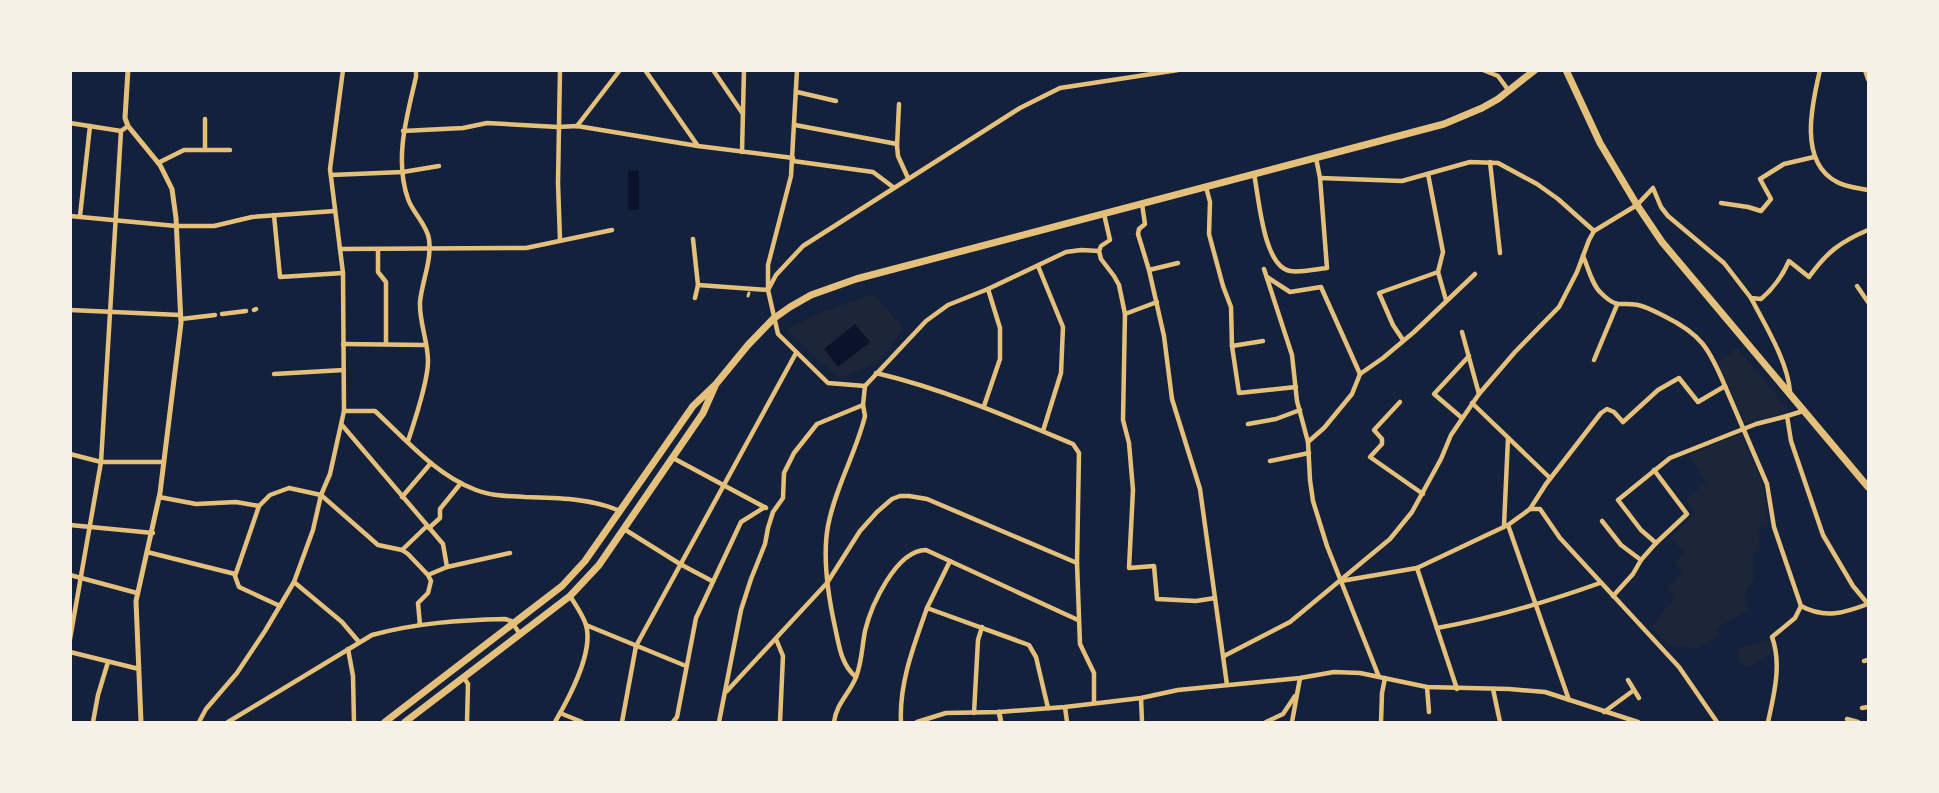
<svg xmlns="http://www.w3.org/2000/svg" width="1939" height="793" font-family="Rubik,sans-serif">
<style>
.green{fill:#1d2539}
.water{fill:#0b132b}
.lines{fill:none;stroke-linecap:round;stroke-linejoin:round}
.pedestrian{stroke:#e5c07b;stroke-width:3}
.minor{stroke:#e5c07b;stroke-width:4.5}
.tertiary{stroke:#e5c07b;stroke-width:5}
.primary{stroke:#e5c07b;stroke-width:7}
</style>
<rect width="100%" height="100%" fill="#14213d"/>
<g class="green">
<path d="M 873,294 L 903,328 L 879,362 L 839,378 L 786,330 L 817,314 Z"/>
<path d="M 1737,348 L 1790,411 L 1745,424 L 1718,362 Z"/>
<path d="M 1741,433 L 1763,485 L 1769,526 L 1759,529 L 1760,549 L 1753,555 L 1754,579 L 1746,589 L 1745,600 L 1748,610 L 1717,628 L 1719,635 L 1697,649 L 1668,645 L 1652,627 L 1674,598 L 1667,589 L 1682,572 L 1675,562 L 1684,553 L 1671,537 L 1695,514 L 1686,500 L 1706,482 L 1689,455 Z"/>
<path d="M 1768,640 L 1774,650 L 1748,668 C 1738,665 1735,658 1739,648 Z"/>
</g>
<g class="water">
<path d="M 628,170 L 639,171 L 639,210 L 628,210 Z"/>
<path d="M 855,324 L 870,342 L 838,367 L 824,349 Z"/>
</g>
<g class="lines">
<path class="pedestrian" d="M 748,296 L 749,293"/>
<g class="minor">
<path d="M 560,70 L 558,183 L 560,240"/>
<path d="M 645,70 L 698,146"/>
<path d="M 713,70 L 743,114"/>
<path d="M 1483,70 L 1498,76 L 1509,91"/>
<path d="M 1820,70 C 1812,104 1798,162 1837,182 C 1846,187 1858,188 1868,190"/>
<path d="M 1865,70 L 1868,79"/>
<path d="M 797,92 L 836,101"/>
<path d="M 899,104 L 897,146 L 898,156 L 908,178"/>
<path d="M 70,123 L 121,131"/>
<path d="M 795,125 L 897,144"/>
<path d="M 577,126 L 620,70"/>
<path d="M 403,131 L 463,128 L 487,123 L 558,127 L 577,126 L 698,146 L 793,158"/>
<path d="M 205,150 L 205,119"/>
<path d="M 742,152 L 744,70"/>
<path d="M 793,161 L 873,172 L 893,187"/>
<path d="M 1490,162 L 1500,253"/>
<path d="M 158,163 L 184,150 L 230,150"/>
<path d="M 1254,174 C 1259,197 1263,266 1290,271 C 1300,273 1316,269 1327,268 L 1320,178 L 1316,158"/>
<path d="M 1428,174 L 1443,252 L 1438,272"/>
<path d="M 331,175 L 403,172 L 439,166"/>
<path d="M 1320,178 L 1402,181 L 1470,162 L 1498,163 L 1537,184 L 1558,199 L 1594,231"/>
<path d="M 1206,187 L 1210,202 L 1209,234 L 1223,286 L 1231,307 L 1232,346 L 1239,393 L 1296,387"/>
<path d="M 1721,203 L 1748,207 L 1761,211 L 1771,199 L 1760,179 L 1784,164 L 1814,157"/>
<path d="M 1142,204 L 1145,224 L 1139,229 L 1138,234 L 1149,270 L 1164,336 L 1172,399 L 1200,489 L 1227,685"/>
<path d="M 274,215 L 280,277 L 343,273"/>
<path d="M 70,216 L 176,226 L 214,226 L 252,217 L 335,211"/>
<path d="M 80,216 L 90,126"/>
<path d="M 693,239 L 698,285 L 695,298"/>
<path d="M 340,249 L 526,248 L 612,230"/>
<path d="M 378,249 L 378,272 L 386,282 L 386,344"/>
<path d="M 1099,251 L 1101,259 L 1114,276 L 1119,285 L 1125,314 L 1123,420 L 1129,443 L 1133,490 L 1129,568 L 1154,566 L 1157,599 L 1196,601 L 1215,598"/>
<path d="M 1583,256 C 1588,267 1592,285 1601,293 C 1617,309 1620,302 1638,305 C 1647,307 1656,312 1664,316 C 1701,334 1709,348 1725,386"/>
<path d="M 1038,266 L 1063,327 L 1061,373 L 1043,431"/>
<path d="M 1264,269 L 1292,355 L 1297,401 L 1308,442 L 1310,480 L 1313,501 L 1327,546 L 1379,677"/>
<path d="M 1149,270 L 1178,263"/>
<path d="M 1267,277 L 1290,292 L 1321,287 L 1360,374"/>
<path d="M 698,285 L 768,290 L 768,265 L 791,176 L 797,70"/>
<path d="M 1857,286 L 1868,302"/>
<path d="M 1751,298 C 1765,325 1788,362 1790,392"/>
<path d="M 70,310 L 180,315"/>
<path d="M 254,310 L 256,309"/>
<path d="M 222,314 L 246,311"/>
<path d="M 1125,314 L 1157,302"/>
<path d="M 181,319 L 215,315"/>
<path d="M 1462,332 L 1479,394"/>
<path d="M 1403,340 L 1393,325 L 1379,293 L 1438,272 L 1446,300"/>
<path d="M 343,344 L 425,345"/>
<path d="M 1232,346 L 1263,341"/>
<path d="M 1594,360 L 1617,305"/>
<path d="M 876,373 C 944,389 1008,417 1073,444 L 1079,453 L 1077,563 L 1080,644 L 1094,673 L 1094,703"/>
<path d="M 274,374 L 344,370"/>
<path d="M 865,386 L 828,383 L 778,334 L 768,290 L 776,275 L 803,246 L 1020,108 L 1060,88 L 1178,70"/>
<path d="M 1400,402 L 1374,430 L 1382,439 L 1382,444 L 1370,457 L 1423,494"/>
<path d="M 1472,403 L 1550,478"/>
<path d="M 984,406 L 1000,359 L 1000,328 L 988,289"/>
<path d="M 344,411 L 375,411 C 405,439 436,475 476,490 C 491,496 509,496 525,497 C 557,498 591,498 620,511"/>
<path d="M 1803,411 L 1787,416 L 1791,441 L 1823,535 L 1853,586 L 1868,604"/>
<path d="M 1462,418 L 1434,394 L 1469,356"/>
<path d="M 1248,424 L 1276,419 L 1300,410"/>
<path d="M 342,425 L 443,544 L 447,567"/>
<path d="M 408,441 C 415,420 428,382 428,361 C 428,341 419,322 420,302 C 422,281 432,261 429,239 C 427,225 413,213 408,199 C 394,159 407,116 416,77 L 416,70"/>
<path d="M 1308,442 L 1324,428 L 1352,394 L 1360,374 L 1383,358 L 1414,332 L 1475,274"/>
<path d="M 70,454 L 101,462 L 164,462"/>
<path d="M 673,458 L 766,508"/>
<path d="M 1270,461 L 1309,453"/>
<path d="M 159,497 L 196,504 L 236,502 L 259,506"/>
<path d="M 402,497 L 431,463"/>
<path d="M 1530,509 L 1546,484 L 1601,413 L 1607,409 L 1614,412 L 1623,422 L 1658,390 L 1679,378 L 1698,402 L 1725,386 L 1767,484 L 1774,527 L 1801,606 C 1825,619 1844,613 1868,604"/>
<path d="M 1602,521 L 1621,545 L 1641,560"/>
<path d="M 70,525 L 153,533"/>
<path d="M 1508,525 L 1569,700"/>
<path d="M 1504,526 L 1508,438"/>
<path d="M 429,528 L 440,518 L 440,509 L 461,483"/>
<path d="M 624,529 L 680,564 L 712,581"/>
<path d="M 1656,543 L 1641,530 L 1618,500 L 1670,458 L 1756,424 L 1787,416"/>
<path d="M 402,550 L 427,526"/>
<path d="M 147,552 L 235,574"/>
<path d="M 1417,568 L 1457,689"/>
<path d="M 70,575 L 137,593"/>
<path d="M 428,575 L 447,567 L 510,553"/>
<path d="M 1341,581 L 1417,568 L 1508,525 L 1530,509 L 1540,509 L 1560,538 L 1679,667 L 1717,722"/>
<path d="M 294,582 L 342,622 L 359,642"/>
<path d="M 1613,596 L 1633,574 L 1641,560 L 1656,543 L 1687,514 L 1654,470"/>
<path d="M 280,606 L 239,587 L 235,576 L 259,506 L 270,495 L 289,488 L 321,495 L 378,545 L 402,550 L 408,554 L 428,575 L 431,581 L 428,593 L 418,603 L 420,625"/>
<path d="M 927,608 L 950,561"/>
<path d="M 586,625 L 686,666"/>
<path d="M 1437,628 C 1493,618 1547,602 1600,583"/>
<path d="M 70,639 L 101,462 L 121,131 L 128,126"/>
<path d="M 776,639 L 783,656 L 780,722"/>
<path d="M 348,649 L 353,676 L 354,722"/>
<path d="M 70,652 L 139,669"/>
<path d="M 1224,656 L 1290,622 L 1390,539 L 1412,512 L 1441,459 L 1451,435 L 1479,394 L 1515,352 L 1559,307 L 1577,272 L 1589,240 L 1594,231 L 1637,205 L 1653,188 L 1661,207 L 1668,216 L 1724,263 L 1751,298 L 1761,299 C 1774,288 1782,277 1789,261 L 1809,277 C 1827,252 1840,242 1868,230"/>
<path d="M 1864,661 L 1868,660"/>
<path d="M 856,677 C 841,665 839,645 835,627 C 828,595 822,558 828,526 C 835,488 856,453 865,416 L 863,405 L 865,386 L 926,321 L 948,305 L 988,289 L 1066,252 L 1081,250 L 1099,251 L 1101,246 L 1110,240 L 1104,214"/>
<path d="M 464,678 L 468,684 L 467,722"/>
<path d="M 1628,680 L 1639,698"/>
<path d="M 1427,687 L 1429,712"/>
<path d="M 1493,689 L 1500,722"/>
<path d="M 727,691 L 827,583 L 860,531 L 877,512 L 892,499 L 900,496 L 909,496 L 927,499 L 1077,563"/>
<path d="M 1141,698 L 1142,722"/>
<path d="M 1065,707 L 1067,722"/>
<path d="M 1862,708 L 1868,707"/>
<path d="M 1604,712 L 1634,690"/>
<path d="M 560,713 L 582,722"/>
<path d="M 974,713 L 978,640 L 982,627"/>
<path d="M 1847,719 L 1858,722"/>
<path d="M 93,722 L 98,695 L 108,662"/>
<path d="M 199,722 L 206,709 L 237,673 L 265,631 L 294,582 L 313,530 L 321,495 L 330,474 L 344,411 L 343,273 L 330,169 L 343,70"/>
<path d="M 228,722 L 372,635 C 416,623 460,620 505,619 L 511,621 L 520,634"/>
<path d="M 555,722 C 568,700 594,652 586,625 C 583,615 575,604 570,596"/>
<path d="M 622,722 L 636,646 L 796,353"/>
<path d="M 673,722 L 677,717 L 696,618 L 741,522 L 765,507"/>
<path d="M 719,722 L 741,610 L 751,579 L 765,544 L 768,528 L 773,512 L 783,498 L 784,473 L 794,453 L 817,424 L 863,405"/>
<path d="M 834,722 C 836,704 850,693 856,677 C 862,662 862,646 865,631 C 871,606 896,550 926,550 L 1078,620"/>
<path d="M 901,722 C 899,683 914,645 927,608 L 1029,645 L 1036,657 L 1048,708"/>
<path d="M 917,722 L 946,713 L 999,712 L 1065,707 L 1141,698 L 1178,690 L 1300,678 L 1334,672 L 1360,673 L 1427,687 L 1509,689 L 1545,692 L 1638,722"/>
<path d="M 1266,722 L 1283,714 L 1295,696"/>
<path d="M 1292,722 L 1300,678"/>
<path d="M 1381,722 L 1382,693 L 1385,678"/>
<path d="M 1768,722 C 1774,695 1782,664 1772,637 L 1795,618 L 1801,606"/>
</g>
<g class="tertiary">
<path d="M 128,70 L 125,118 L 128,126 L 160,165 L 172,189 L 176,218 L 181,323 L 160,493 L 136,601 L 141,722"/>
<path d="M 999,712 L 1001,722"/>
</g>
<g class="primary">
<path d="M 1566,70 L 1600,143 L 1637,205 L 1662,242 L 1868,487"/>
<path d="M 385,722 L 562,586 L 585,561 L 693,406 L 716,384 L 748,345 L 773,319 L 790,307 L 811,295 L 856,279 L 1444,124 L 1482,108 L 1498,99 L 1535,70"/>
<path d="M 405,722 L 570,596 L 599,565 L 703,413 L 715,386"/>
</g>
</g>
<rect width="1939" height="793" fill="none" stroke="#f6f1e7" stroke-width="144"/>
</svg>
